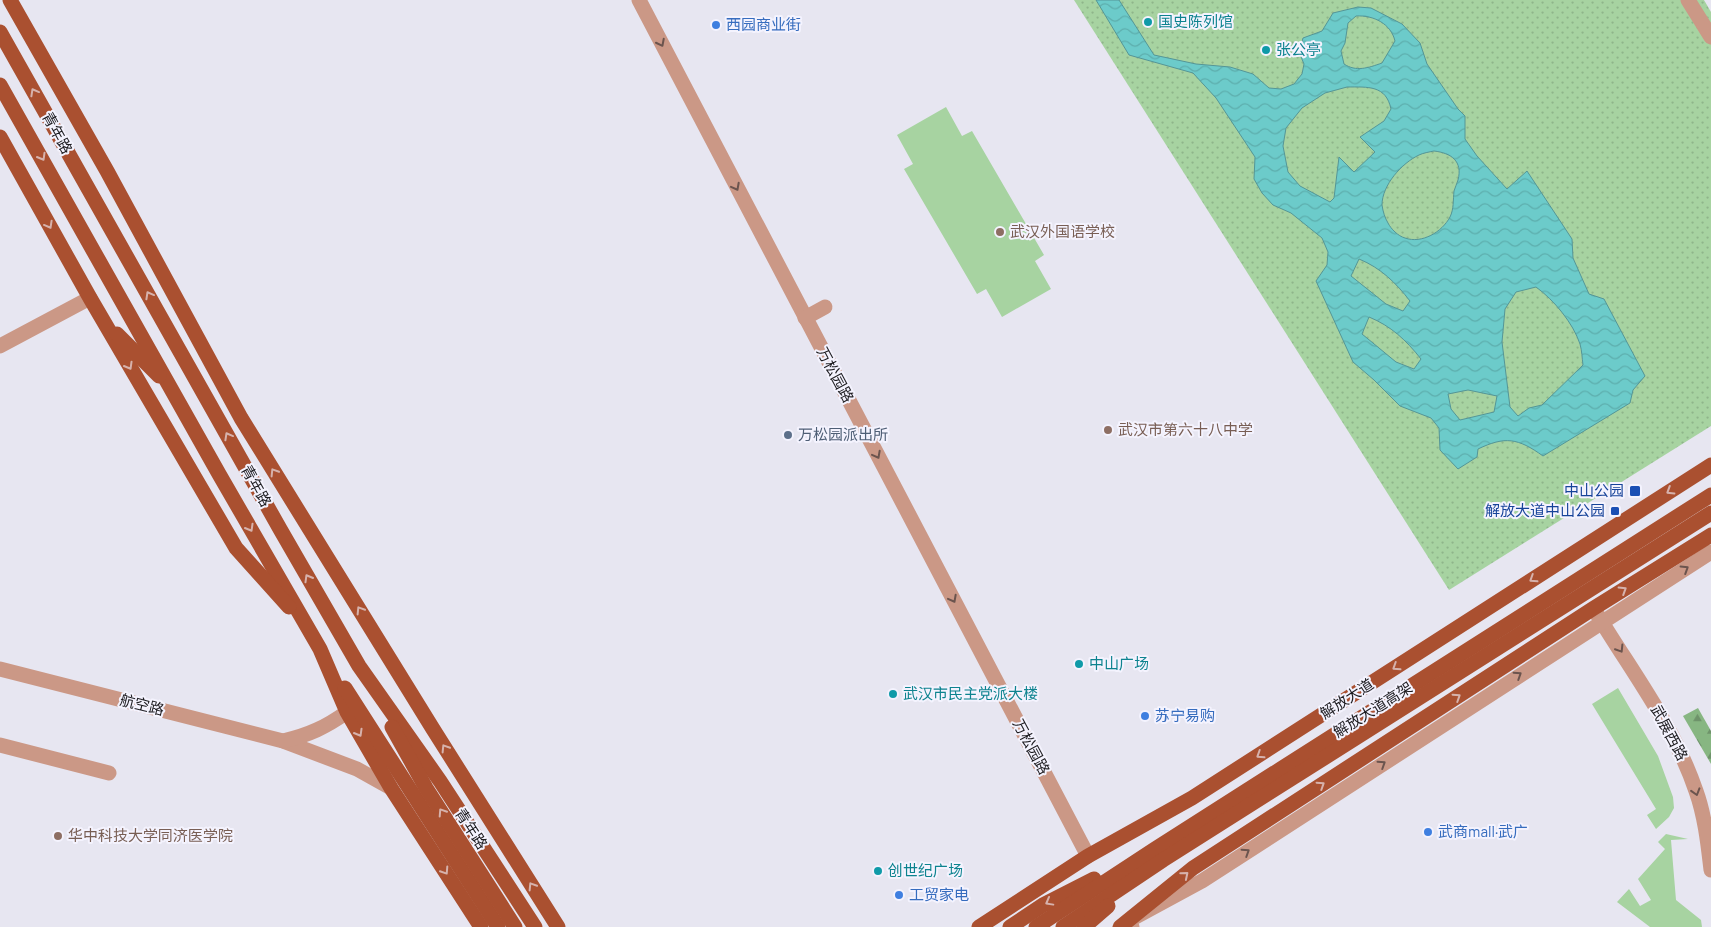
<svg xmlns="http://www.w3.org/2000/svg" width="1711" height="927" font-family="Barlow,'Noto Sans SC',sans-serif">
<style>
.grass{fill:#a7d3a1}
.forest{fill:url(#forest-firs)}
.park{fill:url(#park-dots)}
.water{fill:url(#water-waves);stroke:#549697;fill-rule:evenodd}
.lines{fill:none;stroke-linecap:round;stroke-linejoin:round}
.minor{stroke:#cb9886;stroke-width:15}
.major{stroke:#aa5030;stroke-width:15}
.oneway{stroke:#6b544e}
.oneway2{stroke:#d6b2ac}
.culture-dot{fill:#0f9aa8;stroke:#f4f3fe;stroke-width:2}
.shop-dot{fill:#3f7fe0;stroke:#f4f3fe;stroke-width:2}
.education-dot{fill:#8d6e63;stroke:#f4f3fe;stroke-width:2}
.service-dot{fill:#5c6f8a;stroke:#f4f3fe;stroke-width:2}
.transit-dot{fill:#1a4fb4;stroke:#f4f3fe;stroke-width:2}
.labels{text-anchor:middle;stroke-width:4;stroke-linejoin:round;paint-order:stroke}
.culture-label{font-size:15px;fill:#0d838f;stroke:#f4f3fe;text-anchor:start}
.shop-label{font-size:15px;fill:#366cbe;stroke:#f4f3fe;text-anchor:start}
.street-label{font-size:15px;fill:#1d1c20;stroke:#f4f3fe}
.education-label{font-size:15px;fill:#785e54;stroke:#f4f3fe;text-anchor:start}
.service-label{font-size:15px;fill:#4e5e75;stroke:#f4f3fe;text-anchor:start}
.transit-label{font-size:15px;fill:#164399;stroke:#f4f3fe;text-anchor:end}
</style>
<defs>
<pattern id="forest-firs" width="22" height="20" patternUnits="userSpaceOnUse" patternTransform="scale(1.25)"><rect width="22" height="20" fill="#87b682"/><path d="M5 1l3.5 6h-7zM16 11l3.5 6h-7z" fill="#6e936a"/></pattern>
<pattern id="park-dots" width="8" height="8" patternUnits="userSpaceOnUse" patternTransform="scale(1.25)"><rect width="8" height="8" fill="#a7d3a1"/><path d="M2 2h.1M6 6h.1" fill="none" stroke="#8fb58a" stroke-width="1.8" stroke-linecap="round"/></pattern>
<pattern id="water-waves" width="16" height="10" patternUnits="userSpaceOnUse" patternTransform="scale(1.25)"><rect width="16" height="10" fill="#6ccbca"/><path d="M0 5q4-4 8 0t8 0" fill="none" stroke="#5daead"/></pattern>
</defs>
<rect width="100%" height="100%" fill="#e7e6f1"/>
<g class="grass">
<path d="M 946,107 L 962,136 L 972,131 L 1044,255 L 1035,261 L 1051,289 L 1002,317 L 986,289 L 977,294 L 904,169 L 913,164 L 897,135 Z"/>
<path d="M 1618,688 L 1658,756 L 1673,797 L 1674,808 L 1669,817 L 1656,829 L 1647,815 L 1656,809 L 1592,704 Z"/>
<path d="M 1666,834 L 1688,839 L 1671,840 L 1676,900 L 1701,920 L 1702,927 L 1650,927 L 1617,902 L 1629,889 L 1640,906 L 1651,900 L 1638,879 L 1665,849 L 1658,842 Z"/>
</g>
<path class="forest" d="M 1698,708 L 1711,731 L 1711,764 L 1683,716 Z"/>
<path class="park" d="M 1074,0 L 1704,0 L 1711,12 L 1711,426 L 1449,590 Z"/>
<path class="water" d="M 1096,0 L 1119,0 L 1154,55 L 1196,64 L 1230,67 L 1253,74 L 1269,88 L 1281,89 L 1294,84 L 1302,74 L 1304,64 L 1299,52 L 1303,38 L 1322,31 L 1333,13 L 1358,7 L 1371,8 L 1402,24 L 1420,43 L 1427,64 L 1458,109 L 1465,116 L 1465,139 L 1477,156 L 1507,189 L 1527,171 L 1572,239 L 1573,258 L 1589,294 L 1604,299 L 1645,376 L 1633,390 L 1630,403 L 1543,456 C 1518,438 1505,436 1478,449 L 1477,457 L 1458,469 L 1440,450 L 1439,428 L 1431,418 L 1400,406 L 1374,380 L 1353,362 L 1316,281 L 1327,265 L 1328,252 L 1322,238 L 1291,213 L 1273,205 L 1262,193 L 1254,179 L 1255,157 L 1216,98 L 1193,73 L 1129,55 ZM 1356,16 C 1374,15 1391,24 1395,41 L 1382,63 C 1368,68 1356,72 1344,64 L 1341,51 L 1345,43 L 1348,23 ZM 1347,87 C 1368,87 1386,85 1391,109 L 1384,121 L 1360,137 L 1375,152 L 1354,172 L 1339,157 L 1334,198 L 1330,202 L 1300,186 L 1288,172 L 1283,146 L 1286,128 L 1302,108 L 1325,93 ZM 1434,151 C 1451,153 1463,161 1458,180 C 1457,184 1455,187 1454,191 C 1453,200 1454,209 1450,217 C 1442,232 1422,244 1405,238 C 1398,236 1391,229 1388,223 C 1385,218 1383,212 1382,205 C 1382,185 1402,163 1419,155 C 1423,153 1429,152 1434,151 ZM 1359,259 C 1381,268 1396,283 1410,301 L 1403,311 L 1386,304 L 1351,276 ZM 1536,287 C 1554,300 1573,323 1580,344 C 1582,351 1582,358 1583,365 L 1542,405 L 1529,408 L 1518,416 L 1510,407 L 1502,342 L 1505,309 L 1516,292 ZM 1369,317 C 1391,326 1406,340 1421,359 L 1414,369 L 1396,362 L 1362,334 ZM 1468,390 L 1497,396 L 1494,412 L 1460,420 L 1451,409 L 1448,394 Z"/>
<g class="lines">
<g class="minor">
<path d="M 639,0 L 1088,856"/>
<path d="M 1688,0 L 1711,37"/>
<path d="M 805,318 L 825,307"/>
<path d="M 0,346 L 90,298"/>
<path d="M 1597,614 C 1632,672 1674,726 1696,791 C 1705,816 1708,844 1711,870"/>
<path d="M 0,669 L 283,741 L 357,769 L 391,788"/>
<path d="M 283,741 C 309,735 326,727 347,712"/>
<path d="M 0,745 L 109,773"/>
<path d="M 1132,927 L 1128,921 L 1202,881 L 1711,552"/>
</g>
<g class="major">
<path d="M 10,0 L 107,171 L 241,418 L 433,729 L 558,927"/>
<path d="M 0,32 L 280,529 L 359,666 L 440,781 L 535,927"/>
<path d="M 0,85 L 219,474 L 320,649 L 347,712 L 391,788 L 481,927"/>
<path d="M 0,137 L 90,298 L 236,548 L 289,607"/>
<path d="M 117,334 L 159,376"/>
<path d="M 345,688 L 498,927"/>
<path d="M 392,727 L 426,788 L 515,927"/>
<path d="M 979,927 L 1088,856 L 1192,798 L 1711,465"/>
<path d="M 1010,927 L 1043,905 L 1094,879"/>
<path d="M 1036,927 L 1155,849 L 1711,495"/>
<path d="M 1063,927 L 1163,860 L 1711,513"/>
<path d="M 1084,927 L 1108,906"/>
<path d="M 1120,927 L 1193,868 L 1594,608 L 1711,535"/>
</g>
</g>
<defs><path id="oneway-chevron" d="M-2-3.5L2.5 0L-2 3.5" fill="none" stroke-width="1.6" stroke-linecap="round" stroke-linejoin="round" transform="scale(1.25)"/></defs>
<g class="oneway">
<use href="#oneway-chevron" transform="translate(661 43) rotate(63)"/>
<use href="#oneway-chevron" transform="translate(736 187) rotate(62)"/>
<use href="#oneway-chevron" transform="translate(877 455) rotate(62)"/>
<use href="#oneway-chevron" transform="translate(1685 569) rotate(-32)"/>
<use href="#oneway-chevron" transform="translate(953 599) rotate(62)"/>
<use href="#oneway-chevron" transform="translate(1620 649) rotate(58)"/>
<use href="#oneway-chevron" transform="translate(1518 675) rotate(-33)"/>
<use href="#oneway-chevron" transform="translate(1382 764) rotate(-33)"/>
<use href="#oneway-chevron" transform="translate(1696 792) rotate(73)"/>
<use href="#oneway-chevron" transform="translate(1246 852) rotate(-33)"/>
</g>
<g class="oneway2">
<use href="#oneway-chevron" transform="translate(34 92) rotate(-119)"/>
<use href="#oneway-chevron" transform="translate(42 157) rotate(60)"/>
<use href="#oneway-chevron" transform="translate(49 225) rotate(61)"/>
<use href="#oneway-chevron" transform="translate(149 295) rotate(-119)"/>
<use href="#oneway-chevron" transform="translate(129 366) rotate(60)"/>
<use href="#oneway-chevron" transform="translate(228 436) rotate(-119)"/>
<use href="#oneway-chevron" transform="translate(274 472) rotate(-122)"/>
<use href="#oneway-chevron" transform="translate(1670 491) rotate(148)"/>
<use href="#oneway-chevron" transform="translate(250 528) rotate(60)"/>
<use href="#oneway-chevron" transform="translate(308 578) rotate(-120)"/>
<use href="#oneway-chevron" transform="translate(1533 579) rotate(147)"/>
<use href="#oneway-chevron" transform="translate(1623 590) rotate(-32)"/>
<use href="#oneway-chevron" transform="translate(360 610) rotate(-122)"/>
<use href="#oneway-chevron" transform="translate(1396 667) rotate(147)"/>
<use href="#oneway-chevron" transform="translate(1457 697) rotate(-33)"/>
<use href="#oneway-chevron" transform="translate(359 733) rotate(60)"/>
<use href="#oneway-chevron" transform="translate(445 748) rotate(-122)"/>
<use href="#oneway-chevron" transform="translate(1260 755) rotate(147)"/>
<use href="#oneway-chevron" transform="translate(1321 785) rotate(-33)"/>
<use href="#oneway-chevron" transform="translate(442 812) rotate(-123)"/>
<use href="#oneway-chevron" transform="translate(445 871) rotate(57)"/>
<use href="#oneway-chevron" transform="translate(1185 875) rotate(-40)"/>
<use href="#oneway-chevron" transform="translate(532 886) rotate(-122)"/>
<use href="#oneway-chevron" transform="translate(1049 902) rotate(151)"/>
</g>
<g class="culture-dot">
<circle cx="1148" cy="22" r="5"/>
<circle cx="1266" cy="50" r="5"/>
<circle cx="1079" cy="664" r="5"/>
<circle cx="893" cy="694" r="5"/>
<circle cx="878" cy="871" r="5"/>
</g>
<g class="shop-dot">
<circle cx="716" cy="25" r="5"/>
<circle cx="1145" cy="716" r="5"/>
<circle cx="1428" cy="832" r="5"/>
<circle cx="899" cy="895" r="5"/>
</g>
<g class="education-dot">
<circle cx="1000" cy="232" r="5"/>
<circle cx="1108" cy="430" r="5"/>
<circle cx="58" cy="836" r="5"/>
</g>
<circle class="service-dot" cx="788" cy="435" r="5"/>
<g class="transit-dot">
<rect x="1629" y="485" width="12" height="12" rx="2.5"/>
<rect x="1610" y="506" width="10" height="10" rx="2.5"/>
</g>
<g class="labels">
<g class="culture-label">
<text x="1158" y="27">国史陈列馆</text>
<text x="1276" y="55">张公亭</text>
<text x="1089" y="669">中山广场</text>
<text x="903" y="699">武汉市民主党派大楼</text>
<text x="888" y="876">创世纪广场</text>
</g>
<g class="shop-label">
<text x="726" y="30">西园商业街</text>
<text x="1155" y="721">苏宁易购</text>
<text x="1438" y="837">武商mall·武广</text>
<text x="909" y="900">工贸家电</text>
</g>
<g class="street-label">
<text transform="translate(57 133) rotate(61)" y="5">青年路</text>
<text transform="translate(835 375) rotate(62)" y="5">万松园路</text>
<text transform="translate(256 486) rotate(61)" y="5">青年路</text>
<text transform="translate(1347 699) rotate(-33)" y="5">解放大道</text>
<text transform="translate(142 705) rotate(14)" y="5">航空路</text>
<text transform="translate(1373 710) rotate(-32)" y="5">解放大道高架</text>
<text transform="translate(1669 733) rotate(62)" y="5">武展西路</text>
<text transform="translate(1031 747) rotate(62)" y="5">万松园路</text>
<text transform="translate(471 829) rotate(57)" y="5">青年路</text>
</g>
<g class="education-label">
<text x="1010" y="237">武汉外国语学校</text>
<text x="1118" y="435">武汉市第六十八中学</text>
<text x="68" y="841">华中科技大学同济医学院</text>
</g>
<g class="service-label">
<text x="798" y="440">万松园派出所</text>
</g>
<g class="transit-label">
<text x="1624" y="496">中山公园</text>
<text x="1605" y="516">解放大道中山公园</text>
</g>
</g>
</svg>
